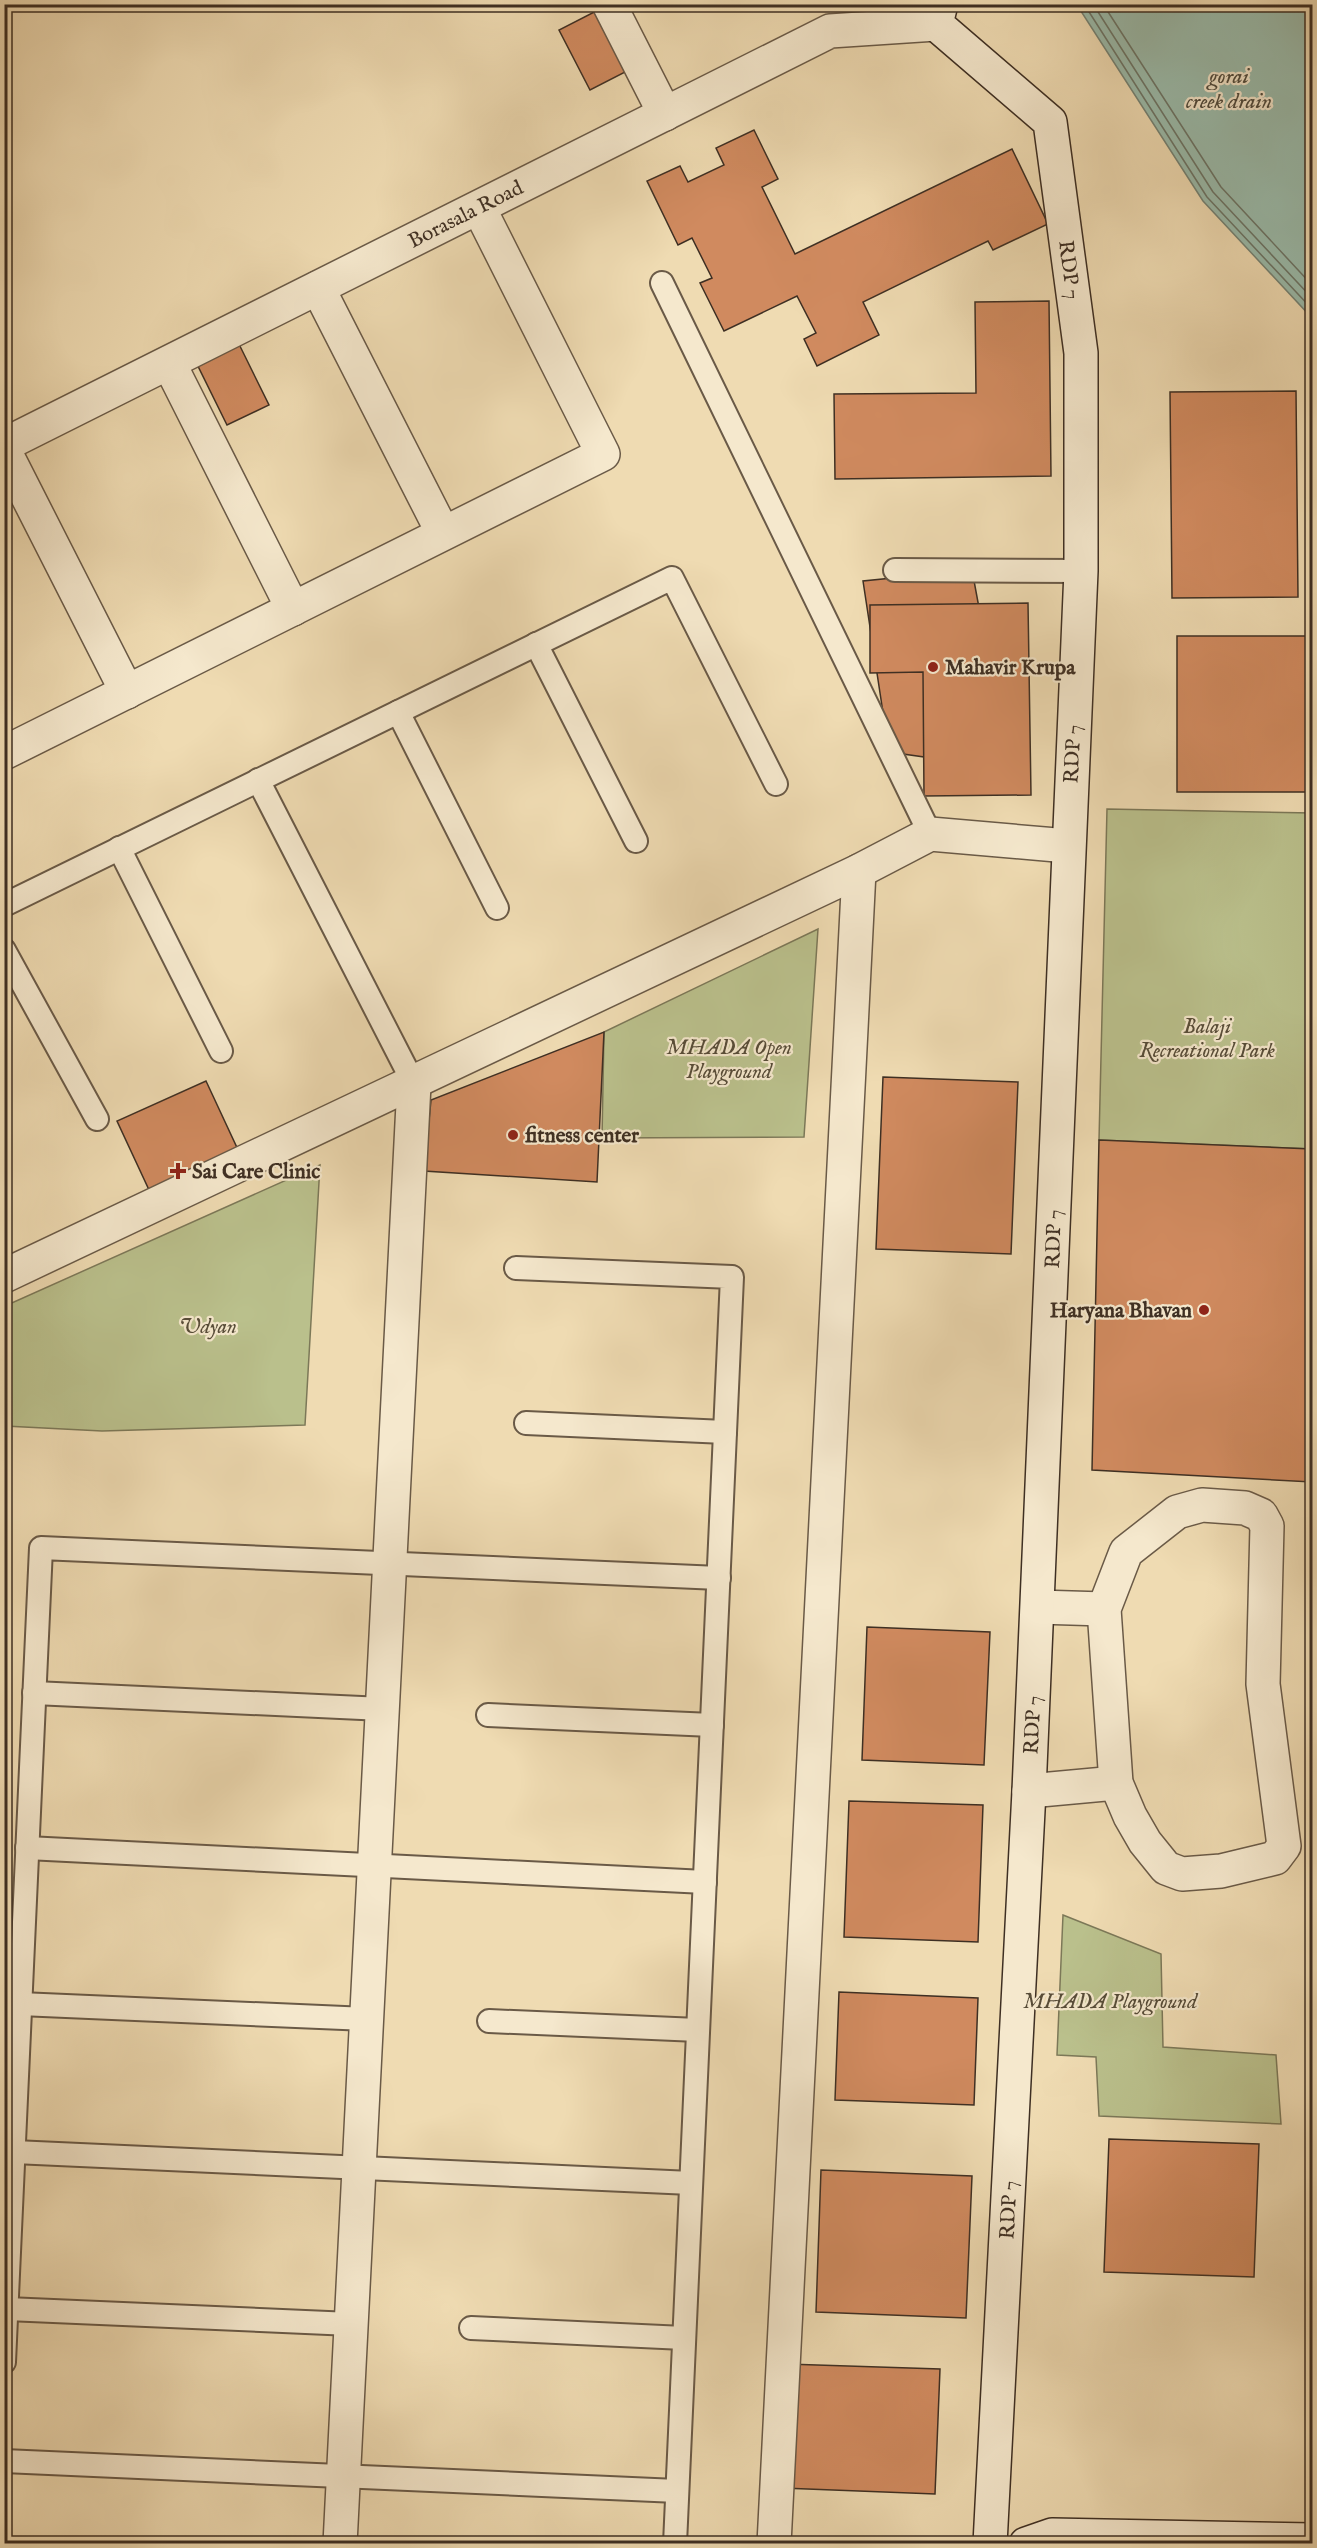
<svg xmlns="http://www.w3.org/2000/svg" width="1317" height="2548" font-family="'IM FELL English',serif">
<style>
.green{fill:#bac08c;stroke:#7c7858;stroke-width:1.5}
.water{fill:#9abbab;stroke:#758375;stroke-width:1.5}
.lines{fill:none;stroke-linecap:round;stroke-linejoin:round}
.shore{stroke:#6c7567;stroke-width:1.5}
.building{fill:#d08a5f;stroke:#3e2f23;stroke-width:1.5}
.lane-casing{stroke:#6a5a47;stroke-width:26}
.street-casing{stroke:#6a5a47;stroke-width:36}
.secondary-casing{stroke:#3e2f23;stroke-width:36}
.lane{stroke:#f5e8cd;stroke-width:22}
.street{stroke:#f5e8cd;stroke-width:33}
.secondary{stroke:#f5e8cd;stroke-width:33}
.poi-dot{fill:#8f2418;stroke:#f5e8cd;stroke-width:2}
.labels{text-anchor:middle;stroke-width:4.5;stroke-linejoin:round;paint-order:stroke}
.street-label{font-size:21px;fill:#3e2f23;stroke:#f5e8cd}
.poi-label{font-size:21px;font-weight:bold;fill:#3e2f23;stroke:#f5e8cd;text-anchor:start}
.park-label{font-size:21px;font-style:italic;fill:#574c38;stroke:#f5e8cd}
.water-label{font-size:22px;font-style:italic;fill:#504b3e;stroke:#f5e8cd}
</style>
<rect width="100%" height="100%" fill="#efdbb2"/>
<filter id="stains"><feTurbulence type="fractalNoise" baseFrequency=".00333" numOctaves="4"/><feColorMatrix values="0 0 0 0 .2 0 0 0 0 .09 0 0 0 0 .02 0 0 0 .5 -.17"/></filter>
<radialGradient id="worn" r=".72"><stop offset=".6" stop-color="#630" stop-opacity="0"/><stop offset="1" stop-color="#630" stop-opacity=".3"/></radialGradient>
<g class="green">
<path d="M 1107,809 L 1312,813 L 1312,1149 L 1099,1140 Z"/>
<path d="M 818,929 L 804,1137 L 602,1138 L 604,1032 Z"/>
<path d="M 320,1165 L 305,1425 L 102,1431 L 5,1426 L 5,1306 Z"/>
<path d="M 1063,1915 L 1161,1954 L 1163,2047 L 1276,2055 L 1281,2124 L 1099,2116 L 1096,2057 L 1057,2055 Z"/>
</g>
<path class="water" d="M 1077,5 L 1312,5 L 1312,318 L 1203,201 Z"/>
<g class="lines">
<g class="shore">
<path d="M 1084,4 L 1207,197 L 1312,309"/>
<path d="M 1093,4 L 1213,192 L 1312,298"/>
<path d="M 1103,4 L 1221,187 L 1312,285"/>
</g>
</g>
<g class="building">
<path d="M 602,8 L 633,68 L 590,90 L 559,30 Z"/>
<path d="M 754,130 L 778,179 L 762,187 L 795,254 L 1012,149 L 1048,224 L 993,250 L 988,241 L 863,302 L 879,335 L 817,366 L 804,339 L 816,333 L 797,296 L 724,331 L 700,283 L 712,278 L 692,238 L 678,245 L 647,181 L 680,166 L 688,182 L 724,165 L 716,148 Z"/>
<path d="M 1049,301 L 1051,476 L 835,479 L 834,394 L 976,393 L 975,302 Z"/>
<path d="M 234,334 L 269,405 L 227,425 L 192,354 Z"/>
<path d="M 1296,391 L 1298,597 L 1172,598 L 1170,392 Z"/>
<path d="M 972,570 L 1009,769 L 889,752 L 863,581 Z"/>
<path d="M 1028,603 L 1031,795 L 924,796 L 923,672 L 870,673 L 870,605 Z"/>
<rect x="1177" y="636" width="130" height="156"/>
<path d="M 604,1032 L 597,1182 L 424,1171 L 431,1100 Z"/>
<path d="M 883,1077 L 1018,1082 L 1011,1254 L 876,1249 Z"/>
<path d="M 206,1081 L 239,1152 L 150,1192 L 117,1121 Z"/>
<path d="M 1099,1140 L 1312,1149 L 1312,1482 L 1092,1470 Z"/>
<path d="M 867,1627 L 990,1632 L 984,1765 L 862,1760 Z"/>
<path d="M 849,1801 L 983,1805 L 978,1942 L 844,1937 Z"/>
<path d="M 839,1992 L 978,1998 L 974,2105 L 835,2100 Z"/>
<path d="M 1109,2139 L 1259,2144 L 1254,2277 L 1104,2272 Z"/>
<path d="M 821,2170 L 972,2176 L 966,2318 L 816,2312 Z"/>
<path d="M 786,2364 L 940,2369 L 935,2494 L 782,2488 Z"/>
</g>
<g class="lines">
<g class="lane-casing">
<g id="lane">
<path d="M 662,283 L 930,834"/>
<path d="M 895,570 L 1081,571"/>
<path d="M 536,644 L 636,841"/>
<path d="M 398,712 L 497,908"/>
<path d="M 258,780 L 414,1084"/>
<path d="M 119,848 L 221,1051"/>
<path d="M 4,905 L 672,578 L 776,784"/>
<path d="M 4,950 L 97,1119"/>
<path d="M 516,1268 L 732,1277 L 675,2544"/>
<path d="M 526,1423 L 725,1432"/>
<path d="M 34,1693 L 383,1709"/>
<path d="M 488,1715 L 712,1725"/>
<path d="M 27,1848 L 705,1882"/>
<path d="M 20,2004 L 367,2019"/>
<path d="M 489,2021 L 698,2030"/>
<path d="M 14,2152 L 691,2183"/>
<path d="M 7,2309 L 351,2324"/>
<path d="M 471,2328 L 684,2338"/>
<path d="M 4,2362 L 41,1548 L 719,1578"/>
<path d="M 4,2461 L 677,2491"/>
</g>
</g>
<g class="street-casing">
<g id="street">
<path d="M 609,4 L 665,114"/>
<path d="M 318,288 L 443,533"/>
<path d="M 169,363 L 293,609"/>
<path id="s1" d="M 4,445 L 830,31 L 936,24"/>
<path d="M 4,450 L 127,692"/>
<path d="M 4,753 L 603,454 L 479,208"/>
<path d="M 4,1276 L 859,871 L 930,834 L 1068,846"/>
<path d="M 1202,1505 L 1245,1508 L 1261,1515 L 1267,1526 L 1263,1684 L 1284,1846 L 1275,1858 L 1221,1871 L 1182,1874 L 1166,1868 L 1145,1842 L 1130,1816 L 1116,1783 L 1104,1609 L 1126,1552 L 1177,1512 Z"/>
<path d="M 1038,1607 L 1104,1609"/>
<path d="M 1029,1791 L 1116,1783"/>
<path d="M 340,2544 L 414,1084"/>
<path d="M 774,2544 L 859,871"/>
</g>
</g>
<g class="secondary-casing">
<g id="secondary">
<path id="s2" d="M 941,4 L 936,24 L 1050,122 L 1081,353 L 1081,571 L 1029,1791 L 990,2544"/>
<path d="M 1026,2544 L 1052,2535 L 1312,2540"/>
</g>
</g>
<use href="#lane" class="lane"/>
<use href="#street" class="street"/>
<use href="#secondary" class="secondary"/>
</g>
<g class="poi-dot">
<circle cx="933" cy="667" r="6"/>
<circle cx="513" cy="1135" r="6"/>
<path d="M175 1162h6v6h6v6h-6v6h-6v-6h-6v-6h6z"/>
<circle cx="1204" cy="1310" r="6"/>
</g>
<g class="labels">
<g class="street-label">
<text dy="7" stroke="none"><textPath href="#s1" startOffset="516">Borasala Road</textPath></text>
<text dy="7" stroke="none"><textPath href="#s2" startOffset="320">RDP 7</textPath></text>
<text transform="translate(1072 754) rotate(-87)" y="7">RDP 7</text>
<text transform="translate(1053 1239) rotate(-88)" y="7">RDP 7</text>
<text transform="translate(1032 1725) rotate(-87)" y="7">RDP 7</text>
<text transform="translate(1008 2210) rotate(-87)" y="7">RDP 7</text>
</g>
<g class="poi-label">
<text x="945" y="674">Mahavir Krupa</text>
<text x="525" y="1142">fitness center</text>
<text x="192" y="1178">Sai Care Clinic</text>
<text x="1192" y="1317" text-anchor="end">Haryana Bhavan</text>
</g>
<g class="park-label">
<text x="1207" y="1033">Balaji<tspan x="1207" dy="24">Recreational Park</tspan></text>
<text x="729" y="1054">MHADA Open<tspan x="729" dy="24">Playground</tspan></text>
<text x="208" y="1333">Udyan</text>
<text x="1110" y="2008">MHADA Playground</text>
</g>
<g class="water-label">
<text x="1229" y="83">gorai<tspan x="1229" dy="25">creek drain</tspan></text>
</g>
</g>
<rect width="1317" height="2548" fill="none" stroke="#efdbb2" stroke-width="24"/>
<rect x="6" y="6" width="1305" height="2536" fill="none" stroke="#3e2f23" stroke-width="3"/>
<rect x="12" y="12" width="1293" height="2524" fill="none" stroke="#3e2f23" stroke-width="1.5"/>
<rect width="100%" height="100%" filter="url(#stains)"/>
<rect width="100%" height="100%" fill="url(#worn)"/>
</svg>
